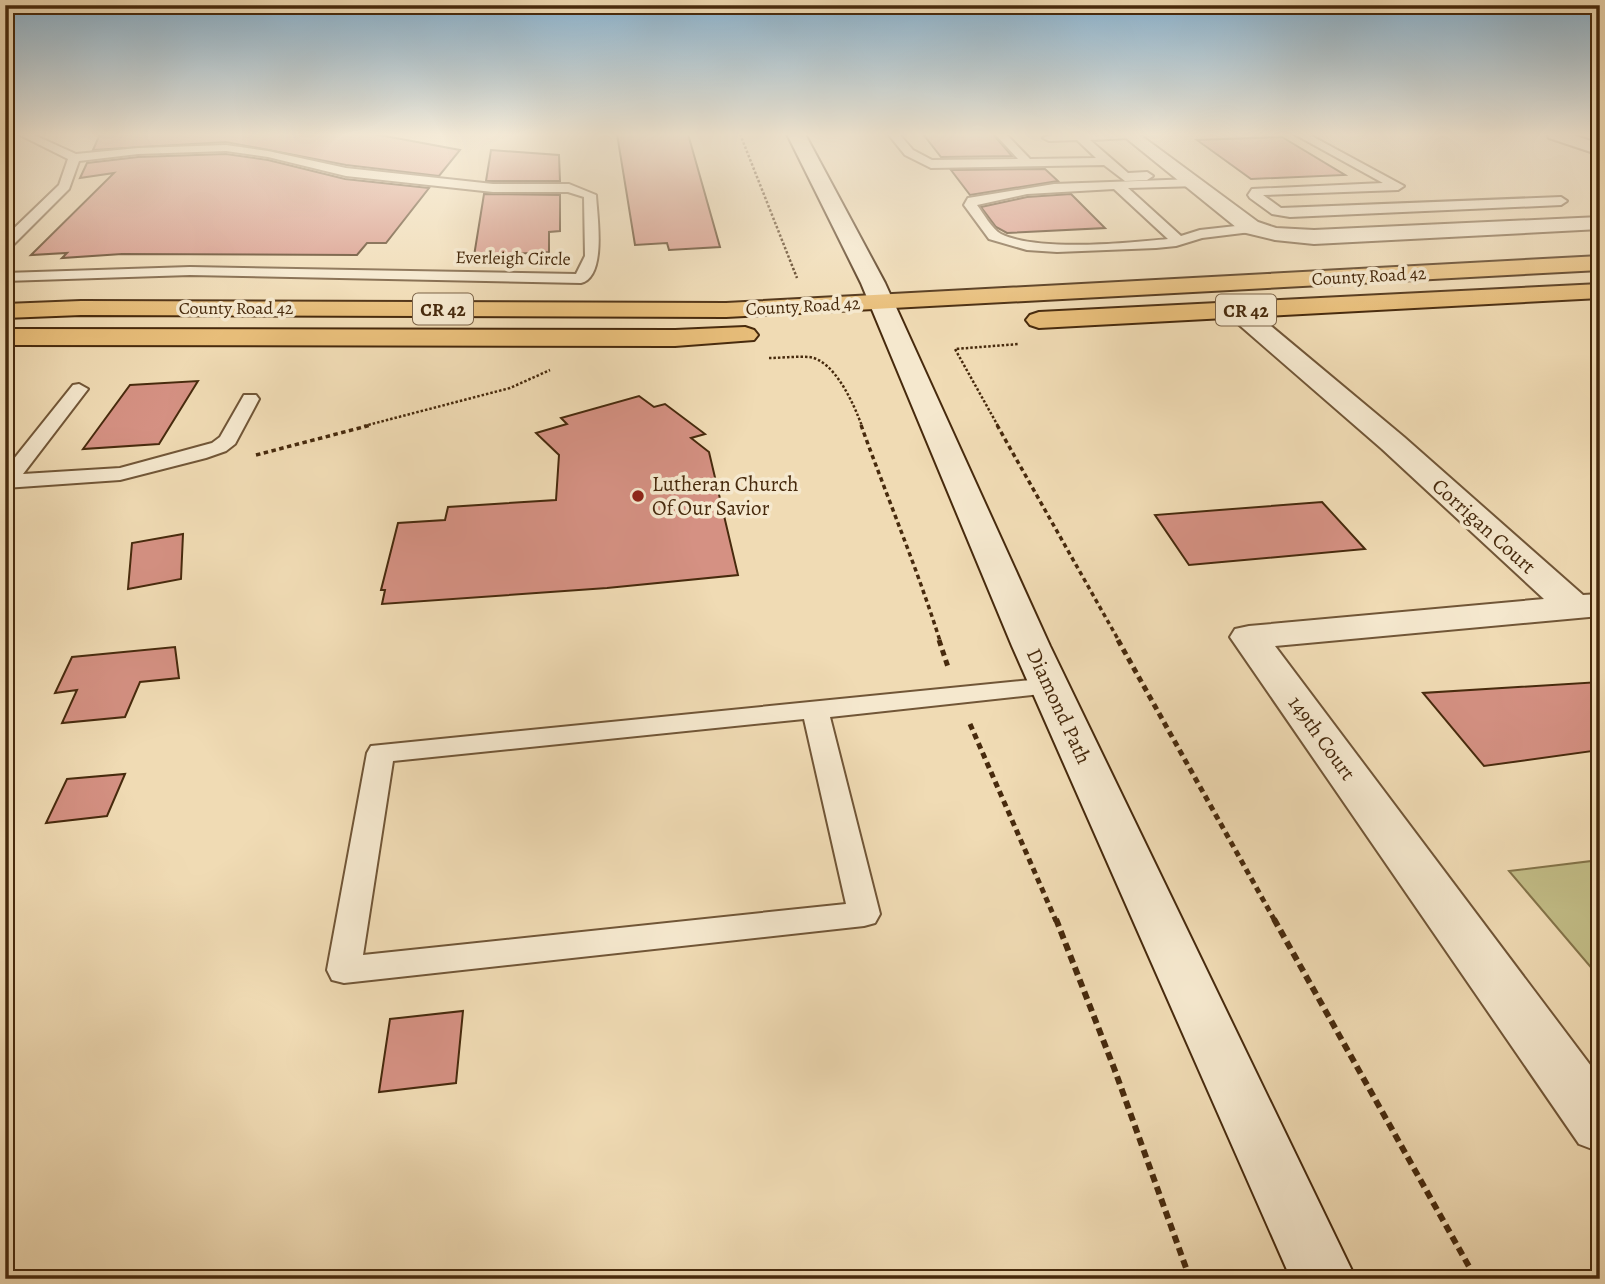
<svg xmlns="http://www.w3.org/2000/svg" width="1605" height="1284" font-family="Alegreya,serif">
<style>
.green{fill:#c2bd87;stroke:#84744a;stroke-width:2}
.building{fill:#d59183;stroke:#472a0d;stroke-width:2}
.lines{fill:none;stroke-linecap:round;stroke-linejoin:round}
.lane-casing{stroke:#715637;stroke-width:4}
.street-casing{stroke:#715637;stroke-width:4}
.secondary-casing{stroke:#472a0d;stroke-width:4}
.highway-casing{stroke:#472a0d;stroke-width:4}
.path-far3{stroke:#472a0d;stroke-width:2.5;stroke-dasharray:2.5 2;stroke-linecap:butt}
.path-far2{stroke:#472a0d;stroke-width:3.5;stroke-dasharray:4.5 3.5;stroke-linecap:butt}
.path-far1{stroke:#472a0d;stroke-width:5;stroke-dasharray:6 4.5;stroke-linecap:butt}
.path{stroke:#472a0d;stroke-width:6;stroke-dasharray:8 5;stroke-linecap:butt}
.lane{fill:#f5e8ce;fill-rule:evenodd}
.street{fill:#f5e8ce;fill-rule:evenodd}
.secondary{fill:#f5e8ce;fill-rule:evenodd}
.highway{fill:#e8be7a;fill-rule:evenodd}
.poi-dot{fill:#8f2418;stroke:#f5e8ce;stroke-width:2.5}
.labels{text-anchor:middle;stroke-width:7;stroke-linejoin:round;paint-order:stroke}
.far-street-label{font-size:18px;fill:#472a0d;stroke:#f5e8ce}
.shield{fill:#f5e8ce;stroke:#7b6347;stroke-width:2}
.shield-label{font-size:19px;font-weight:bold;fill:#472a0d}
.poi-label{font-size:21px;fill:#472a0d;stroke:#f5e8ce;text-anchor:start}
.street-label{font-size:21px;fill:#472a0d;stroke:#f5e8ce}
</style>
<rect width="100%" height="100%" fill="#f0dbb4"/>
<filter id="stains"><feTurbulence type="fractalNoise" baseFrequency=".00286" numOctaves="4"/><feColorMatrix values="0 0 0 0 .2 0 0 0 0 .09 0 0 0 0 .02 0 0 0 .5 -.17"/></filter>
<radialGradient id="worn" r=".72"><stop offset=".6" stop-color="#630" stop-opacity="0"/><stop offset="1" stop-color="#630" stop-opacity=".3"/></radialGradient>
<path class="green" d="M 1600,860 L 1600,978 L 1509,871 Z"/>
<g class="building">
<path d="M 100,134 L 374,134 L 460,150 L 439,176 L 346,165 L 226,142 L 93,150 Z"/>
<path d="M 617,134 L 688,134 L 720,247 L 669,250 L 667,243 L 635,245 Z"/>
<path d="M 923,134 L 993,134 L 1012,156 L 941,157 Z"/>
<path d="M 1282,137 L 1345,175 L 1251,179 L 1197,140 Z"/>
<path d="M 491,150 L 559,155 L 560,181 L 486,181 Z"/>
<path d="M 226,154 L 268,160 L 345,179 L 429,188 L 386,243 L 367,243 L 357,255 L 122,254 L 62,258 L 67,253 L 31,255 L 114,173 L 80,178 L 87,163 L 138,157 Z"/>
<path d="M 1045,169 L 1058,181 L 970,195 L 951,170 Z"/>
<path d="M 484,194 L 560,195 L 560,231 L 549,232 L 549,252 L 474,256 Z"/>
<path d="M 1071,194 L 1105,228 L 1007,233 L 996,227 L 981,207 L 1027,197 Z"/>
<path d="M 198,381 L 159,444 L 83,449 L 130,385 Z"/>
<path d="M 639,396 L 654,407 L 665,404 L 705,434 L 691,438 L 709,452 L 738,575 L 607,588 L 382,604 L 385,590 L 381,590 L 398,523 L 445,520 L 448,507 L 556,500 L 559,455 L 536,433 L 567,424 L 561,418 Z"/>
<path d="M 1322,502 L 1365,549 L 1189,565 L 1155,515 Z"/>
<path d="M 183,534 L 181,579 L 128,589 L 132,543 Z"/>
<path d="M 175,647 L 179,678 L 140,682 L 125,717 L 62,723 L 77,690 L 55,693 L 72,657 Z"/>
<path d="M 1600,682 L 1600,750 L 1484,766 L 1423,693 Z"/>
<path d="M 125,774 L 107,816 L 46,823 L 67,779 Z"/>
<path d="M 463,1011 L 456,1083 L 379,1092 L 390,1019 Z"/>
</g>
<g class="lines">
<g class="lane-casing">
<g id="lane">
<path d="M 18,134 L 32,134 L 76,154 L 138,148 L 226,145 L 268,151 L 346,168 L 493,184 L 569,184 L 596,195 C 597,215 607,277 581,283 L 190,275 L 5,281 L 5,273 L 190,267 L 576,274 L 585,256 L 584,197 L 568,192 L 493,192 L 346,176 L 268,157 L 226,151 L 138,154 L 79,161 L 69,189 L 10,248 L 5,249 L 5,237 L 59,185 L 68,159 Z"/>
<path d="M 888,134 L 899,134 L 913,150 L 932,160 L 1018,159 L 995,134 L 1006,134 L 1030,159 L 1096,158 L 1077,140 L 1049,141 L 1043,138 C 1056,130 1117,134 1136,134 L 1135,137 L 1131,138 L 1090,140 L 1128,173 L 1147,172 L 1153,176 L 1147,180 L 1125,181 L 1104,165 L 931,168 L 905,155 Z"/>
<path d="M 1294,134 L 1308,134 L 1404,186 L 1398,190 L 1263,195 L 1281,208 L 1561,197 L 1567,201 L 1561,205 L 1290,217 L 1272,214 L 1250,198 L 1248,195 L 1252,189 L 1383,183 Z"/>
<path d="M 1194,179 L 1200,183 L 1198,186 L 1128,188 L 1181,236 L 1200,230 L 1254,224 L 1259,225 L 1259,231 L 1202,238 L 1176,246 L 1156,248 L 1057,252 L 1027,250 L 989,239 L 964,205 L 968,198 L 1054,184 ZM 1114,189 L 1168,239 C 1127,243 1037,252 1001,234 C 992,229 983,213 977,205 L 1027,194 Z"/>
<path d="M 79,384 L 88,389 L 23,474 L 120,468 L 212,443 L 220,437 L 244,395 L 256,395 L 259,399 L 235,444 L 226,451 L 206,458 L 120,480 L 5,488 L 5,470 L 73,385 Z"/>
<path d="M 1050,678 L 1059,680 L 1063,686 L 1059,692 L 830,717 L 880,914 L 875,923 L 864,926 L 344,983 L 332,980 L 327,970 L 367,753 L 371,746 ZM 804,719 L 846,904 L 363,955 L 393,761 Z"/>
</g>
</g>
<g class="street-casing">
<g id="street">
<path d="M 1121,134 L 1139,134 L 1258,222 L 1276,228 L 1314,230 L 1600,217 L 1600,229 L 1314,244 L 1275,240 L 1242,232 Z"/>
<path d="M 1547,134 L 1570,134 L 1600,144 L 1600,155 L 1549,138 Z"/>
<path d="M 1238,304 L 1247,306 L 1404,437 L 1583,595 L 1600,594 L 1600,616 L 1275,646 L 1600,1078 L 1600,1152 L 1579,1144 L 1230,637 L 1235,629 L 1249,626 L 1544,599 L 1382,449 L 1229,316 L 1226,311 L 1229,306 Z"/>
</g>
</g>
<g class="secondary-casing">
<path id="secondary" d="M 787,134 L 805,134 L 885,283 L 1050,646 L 1356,1279 L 1291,1279 L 1012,646 L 861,283 Z"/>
</g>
<g class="highway-casing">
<g id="highway">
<path d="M 1600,256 L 1600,270 L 726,317 L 81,315 L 5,318 L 5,304 L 81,301 L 726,303 Z"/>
<path d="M 1600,284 L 1600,298 L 1039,328 L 1030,325 L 1026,320 L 1030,315 L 1039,312 Z"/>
<path d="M 745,327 L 754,330 L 758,335 L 754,340 L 675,346 L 5,345 L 5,329 L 675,330 Z"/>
</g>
</g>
<g class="path-far3">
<path d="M 740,134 L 797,278"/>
<path d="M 769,358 C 782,358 796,356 809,357 C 835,360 854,405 862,426"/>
<path d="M 364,426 L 510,388 L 550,370"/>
<path d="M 998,426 L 955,349 L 1019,344"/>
</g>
<g class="path-far2">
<path d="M 861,425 C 887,497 917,568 940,641"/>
<path d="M 997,425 L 1119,641"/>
<path d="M 256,455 L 371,425"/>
</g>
<g class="path-far1">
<path d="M 939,640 L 948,667"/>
<path d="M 1118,640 L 1275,921"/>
<path d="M 970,724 L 1056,921"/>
</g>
<g class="path">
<path d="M 1056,919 L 1114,1068 L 1190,1279"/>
<path d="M 1274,919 L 1476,1279"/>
</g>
<use href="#lane" class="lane"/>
<use href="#street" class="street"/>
<use href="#secondary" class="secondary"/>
<use href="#highway" class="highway"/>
</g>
<linearGradient id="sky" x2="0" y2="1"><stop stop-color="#8ab6d5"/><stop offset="0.43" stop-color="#f8efdd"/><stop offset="1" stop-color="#f8efdd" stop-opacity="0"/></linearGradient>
<rect width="1605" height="313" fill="url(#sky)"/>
<circle class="poi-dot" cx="638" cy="496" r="7"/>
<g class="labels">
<g class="far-street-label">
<text transform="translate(513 258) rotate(1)" y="6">Everleigh Circle</text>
<text transform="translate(1369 276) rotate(-3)" y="6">County Road 42</text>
<text transform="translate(803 306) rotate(-3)" y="6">County Road 42</text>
<text x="236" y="314">County Road 42</text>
</g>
<g class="shield">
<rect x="413" y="293.5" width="60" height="31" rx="5"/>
<rect x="1216" y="294.5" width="60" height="31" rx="5"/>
</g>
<g class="shield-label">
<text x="443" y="316">CR 42</text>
<text x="1246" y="317">CR 42</text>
</g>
<g class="poi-label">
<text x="652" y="491">Lutheran Church<tspan x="652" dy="24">Of Our Savior</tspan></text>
</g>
<g class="street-label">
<text transform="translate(1484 526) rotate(42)" y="7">Corrigan Court</text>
<text transform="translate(1059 706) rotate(65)" y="7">Diamond Path</text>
<text transform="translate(1322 738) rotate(54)" y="7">149th Court</text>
</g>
</g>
<rect width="1605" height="1284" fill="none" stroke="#f0dbb4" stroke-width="28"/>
<rect x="7" y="7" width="1591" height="1270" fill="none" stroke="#472a0d" stroke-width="3.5"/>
<rect x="14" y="14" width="1577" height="1256" fill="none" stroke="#472a0d" stroke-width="2"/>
<rect width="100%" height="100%" filter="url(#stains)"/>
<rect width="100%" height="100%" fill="url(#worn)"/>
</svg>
